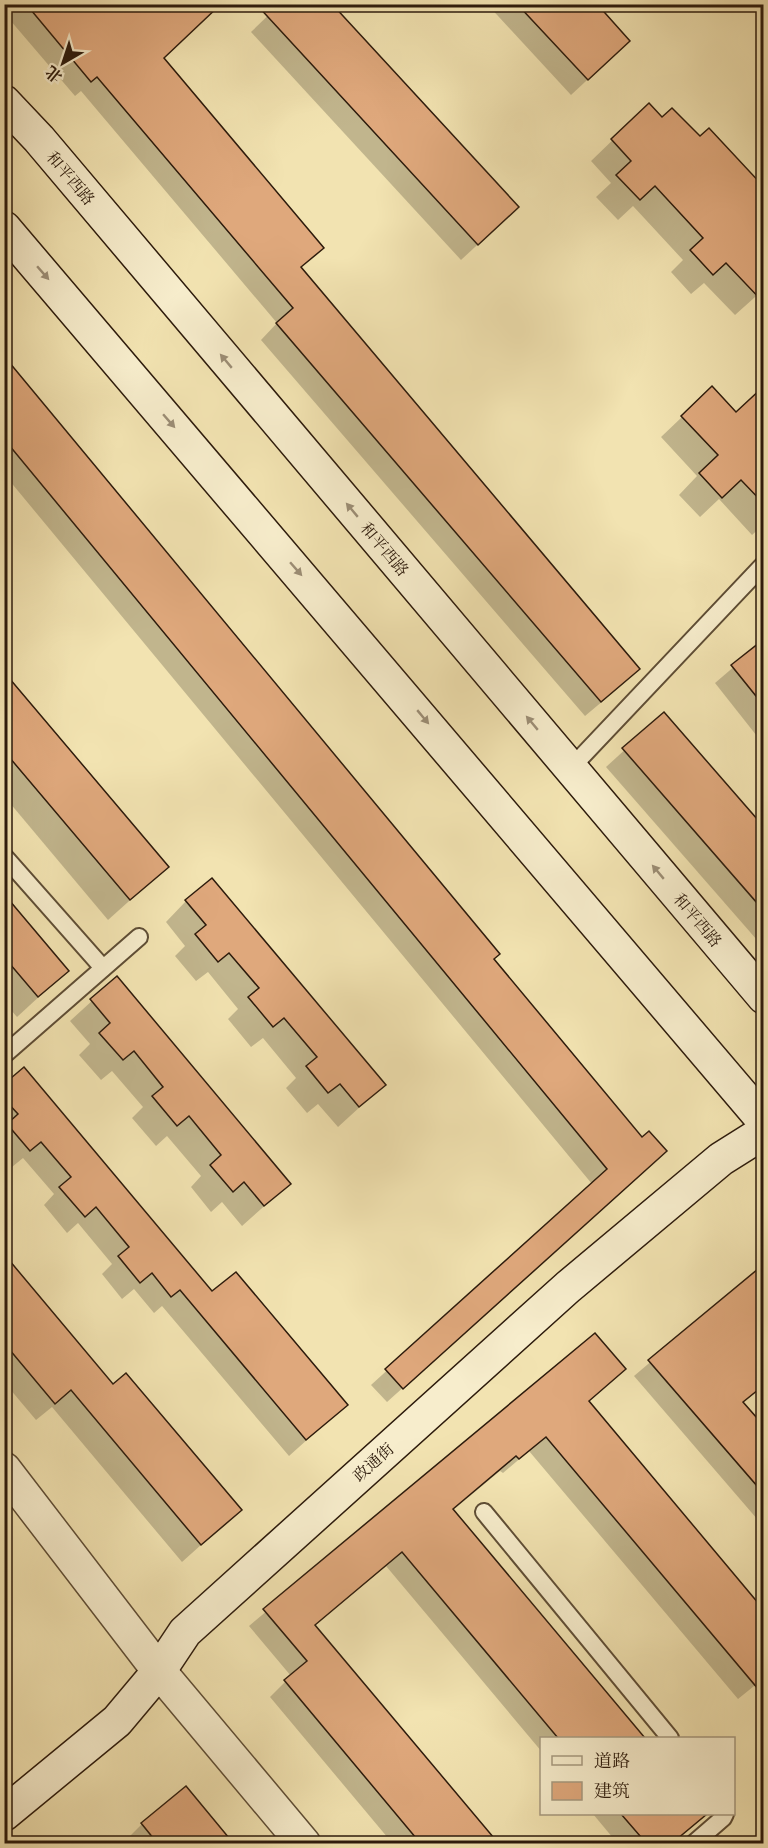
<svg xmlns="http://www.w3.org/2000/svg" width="768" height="1848" font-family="Vollkorn,'Noto Serif SC',serif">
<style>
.shadow{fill:#0003}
.building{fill:#dfa87c;stroke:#2d1b0c;stroke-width:1.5}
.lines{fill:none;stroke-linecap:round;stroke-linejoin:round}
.lane-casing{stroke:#5e4d35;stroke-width:20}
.street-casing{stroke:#5e4d35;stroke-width:36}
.secondary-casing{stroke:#2d1b0c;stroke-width:36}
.lane{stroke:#f7edcc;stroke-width:16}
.street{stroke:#f7edcc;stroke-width:33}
.secondary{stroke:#f7edcc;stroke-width:33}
.oneway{fill:#9c8e76}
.labels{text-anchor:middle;stroke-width:6;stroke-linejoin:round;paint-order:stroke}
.street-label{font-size:16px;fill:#2d1b0c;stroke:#f7edcc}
</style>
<rect width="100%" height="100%" fill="#f2e3b1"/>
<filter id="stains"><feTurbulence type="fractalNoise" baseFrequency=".00333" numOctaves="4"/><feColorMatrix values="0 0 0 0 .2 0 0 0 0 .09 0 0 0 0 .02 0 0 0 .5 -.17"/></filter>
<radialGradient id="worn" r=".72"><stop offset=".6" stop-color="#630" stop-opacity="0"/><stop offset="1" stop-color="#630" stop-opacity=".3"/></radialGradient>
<g class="shadow">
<path d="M 4,4 L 220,4 L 162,59 L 322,247 L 300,268 L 638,669 L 622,685 L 585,716 L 261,340 L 277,323 L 81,91 L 75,96 L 4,13 Z"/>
<path d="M 280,4 L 501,223 L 461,260 L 251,32 Z"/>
<path d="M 487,4 L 595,4 L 612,57 L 571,95 Z"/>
<path d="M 649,105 L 662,119 L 700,138 L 764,289 L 735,315 L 704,283 L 691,294 L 671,272 L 683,260 L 633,206 L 618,220 L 596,197 L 611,183 L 591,161 Z"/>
<path d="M 4,359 L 492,960 L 642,1139 L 650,1166 L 387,1402 L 371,1385 L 592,1184 L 4,474 Z"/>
<path d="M 764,400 L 764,524 L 752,535 L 719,499 L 700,517 L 679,495 L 697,476 L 661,437 L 682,417 L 736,414 Z"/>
<path d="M 764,641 L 764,745 L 715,683 Z"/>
<path d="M 4,674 L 167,867 L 108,920 L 4,796 Z"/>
<path d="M 664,714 L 764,829 L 764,948 L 606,767 Z"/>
<path d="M 4,896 L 67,971 L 17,1017 L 4,1002 Z"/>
<path d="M 186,901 L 384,1085 L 338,1127 L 318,1104 L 307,1113 L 286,1088 L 296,1078 L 263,1038 L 251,1047 L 228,1019 L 238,1009 L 208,972 L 196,981 L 175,956 L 185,946 L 166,922 Z"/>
<path d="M 117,978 L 289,1184 L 242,1226 L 222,1202 L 211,1212 L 191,1187 L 201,1176 L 167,1136 L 156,1146 L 132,1118 L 143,1107 L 112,1071 L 101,1080 L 79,1055 L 90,1044 L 70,1021 Z"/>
<path d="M 4,1086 L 212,1293 L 346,1405 L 289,1456 L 162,1306 L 154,1313 L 134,1289 L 122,1299 L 102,1274 L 112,1264 L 78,1223 L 67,1233 L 44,1205 L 54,1194 L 23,1158 L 12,1167 L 4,1158 Z"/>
<path d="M 4,1256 L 113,1386 L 240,1510 L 182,1562 L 52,1407 L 36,1420 L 4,1382 Z"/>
<path d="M 760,1269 L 764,1273 L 764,1389 L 762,1387 L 742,1404 L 764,1429 L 764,1527 L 634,1376 Z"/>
<path d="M 595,1335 L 624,1369 L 588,1402 L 764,1678 L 738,1699 L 529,1451 L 503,1473 L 500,1471 L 452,1511 L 643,1738 L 542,1738 L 542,1752 L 386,1566 L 314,1626 L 497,1844 L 393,1844 L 270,1697 L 291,1676 L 249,1626 Z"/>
<path d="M 593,1814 L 705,1814 L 672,1844 L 618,1844 Z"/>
<path d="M 142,1824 L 232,1844 L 129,1844 L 126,1840 Z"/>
</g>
<g class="building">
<path d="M 26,4 L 221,4 L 164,58 L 324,248 L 301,267 L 640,669 L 601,702 L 276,323 L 293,308 L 97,77 L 91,82 Z"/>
<path d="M 256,4 L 332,4 L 519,207 L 478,245 Z"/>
<path d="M 517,4 L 597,4 L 630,41 L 588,80 Z"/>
<path d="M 649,103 L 662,117 L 672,108 L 700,136 L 709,128 L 764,187 L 764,303 L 726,263 L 713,275 L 690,250 L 703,238 L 655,186 L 640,200 L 616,175 L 631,161 L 611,139 Z"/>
<path d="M 4,356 L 500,954 L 494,959 L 642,1137 L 649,1131 L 667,1151 L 403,1389 L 385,1369 L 607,1169 L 4,439 Z"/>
<path d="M 712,386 L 736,412 L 764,386 L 764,504 L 741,480 L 722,498 L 699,473 L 718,455 L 681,416 Z"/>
<path d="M 764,639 L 764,706 L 731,665 Z"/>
<path d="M 4,672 L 169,867 L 130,900 L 4,751 Z"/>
<path d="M 664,712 L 764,827 L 764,911 L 622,748 Z"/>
<path d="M 212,878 L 386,1085 L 359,1107 L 340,1084 L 328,1093 L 306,1066 L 317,1057 L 284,1018 L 273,1027 L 248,997 L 259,988 L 229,953 L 218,962 L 195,934 L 206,925 L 185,900 Z"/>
<path d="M 4,894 L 69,971 L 38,997 L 4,957 Z"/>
<path d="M 117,976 L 291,1184 L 264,1206 L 244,1182 L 233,1192 L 210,1165 L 221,1155 L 189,1116 L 177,1126 L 152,1096 L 163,1087 L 134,1051 L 123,1060 L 99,1033 L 110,1023 L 90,999 Z"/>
<path d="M 24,1067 L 212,1291 L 236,1272 L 348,1405 L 306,1440 L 180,1290 L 171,1297 L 152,1273 L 140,1283 L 118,1256 L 129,1247 L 96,1207 L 85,1217 L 59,1187 L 71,1177 L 41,1142 L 30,1151 L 7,1124 L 18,1114 L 4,1099 L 4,1084 Z"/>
<path d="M 4,1254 L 113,1384 L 126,1373 L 242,1510 L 201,1545 L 71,1390 L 55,1404 L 4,1343 Z"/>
<path d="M 764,1264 L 764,1385 L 743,1402 L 764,1426 L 764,1494 L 648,1360 Z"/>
<path d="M 595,1333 L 626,1369 L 589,1401 L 764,1610 L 764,1696 L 546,1437 L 519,1459 L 516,1456 L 453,1509 L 645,1738 L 558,1738 L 402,1552 L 315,1625 L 499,1844 L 421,1844 L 284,1680 L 307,1661 L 263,1609 Z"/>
<path d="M 186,1786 L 234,1844 L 158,1844 L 141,1823 Z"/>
<path d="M 621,1814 L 707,1814 L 671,1844 L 647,1844 Z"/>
</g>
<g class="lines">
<g class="lane-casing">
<g id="lane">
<path d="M 570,769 L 764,564"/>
<path d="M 4,856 L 103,968"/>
<path d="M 4,1055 L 139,937"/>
<path d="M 484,1512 L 670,1738"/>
<path d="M 693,1844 L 723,1818 L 725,1814"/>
</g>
</g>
<g class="street-casing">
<path id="street" d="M 4,1469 L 159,1671 L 304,1844"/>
</g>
<g class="secondary-casing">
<g id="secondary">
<path d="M 4,102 L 39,139 L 764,997"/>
<path d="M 4,228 L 764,1121"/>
<path d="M 4,1814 L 117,1721 L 159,1671 L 185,1632 L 568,1287 L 721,1159 L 764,1132"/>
</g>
</g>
<use href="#lane" class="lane"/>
<use href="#street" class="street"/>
<use href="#secondary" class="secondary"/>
</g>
<defs><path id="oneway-solid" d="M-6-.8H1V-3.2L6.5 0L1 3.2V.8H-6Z" transform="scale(1.5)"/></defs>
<g class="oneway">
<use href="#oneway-solid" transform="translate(43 273) rotate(49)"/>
<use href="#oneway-solid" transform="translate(226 361) rotate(-130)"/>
<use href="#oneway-solid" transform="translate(169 421) rotate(49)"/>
<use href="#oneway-solid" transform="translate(352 510) rotate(-130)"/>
<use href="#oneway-solid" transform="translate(296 569) rotate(49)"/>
<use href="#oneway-solid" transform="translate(423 717) rotate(50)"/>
<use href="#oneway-solid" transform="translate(532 723) rotate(-130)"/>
<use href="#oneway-solid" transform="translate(658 872) rotate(-130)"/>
</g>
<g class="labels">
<g class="street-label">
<text transform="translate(71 178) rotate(50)" y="6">和平西路</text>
<text transform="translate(385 549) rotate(50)" y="6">和平西路</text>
<text transform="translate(698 920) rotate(50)" y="6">和平西路</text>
<text transform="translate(373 1462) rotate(-42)" y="6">政通街</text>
</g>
</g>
<rect width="768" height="1848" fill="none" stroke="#f2e3b1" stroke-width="24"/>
<rect x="6" y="6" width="756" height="1836" fill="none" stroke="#2d1b0c" stroke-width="3"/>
<rect x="12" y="12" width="744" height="1824" fill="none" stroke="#2d1b0c" stroke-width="1.5"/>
<rect x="540" y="1737" width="195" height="78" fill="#f7edcc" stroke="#a6997f" stroke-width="1.5"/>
<rect x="552" y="1756" width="30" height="9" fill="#f7edcc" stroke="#a6997f" stroke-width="1.5"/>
<text x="594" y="1767" font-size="18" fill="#2d1b0c">道路</text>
<rect x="552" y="1782" width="30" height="18" fill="#dfa87c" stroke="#a6997f" stroke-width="1.5"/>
<text x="594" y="1797" font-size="18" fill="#2d1b0c">建筑</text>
<g transform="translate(63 63) rotate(219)" stroke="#f7edcc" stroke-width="4.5" paint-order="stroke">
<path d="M0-4.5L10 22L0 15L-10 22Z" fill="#2d1b0c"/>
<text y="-9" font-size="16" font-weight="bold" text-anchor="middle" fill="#2d1b0c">北</text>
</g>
<rect width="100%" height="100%" filter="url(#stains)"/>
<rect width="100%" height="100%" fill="url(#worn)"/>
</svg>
